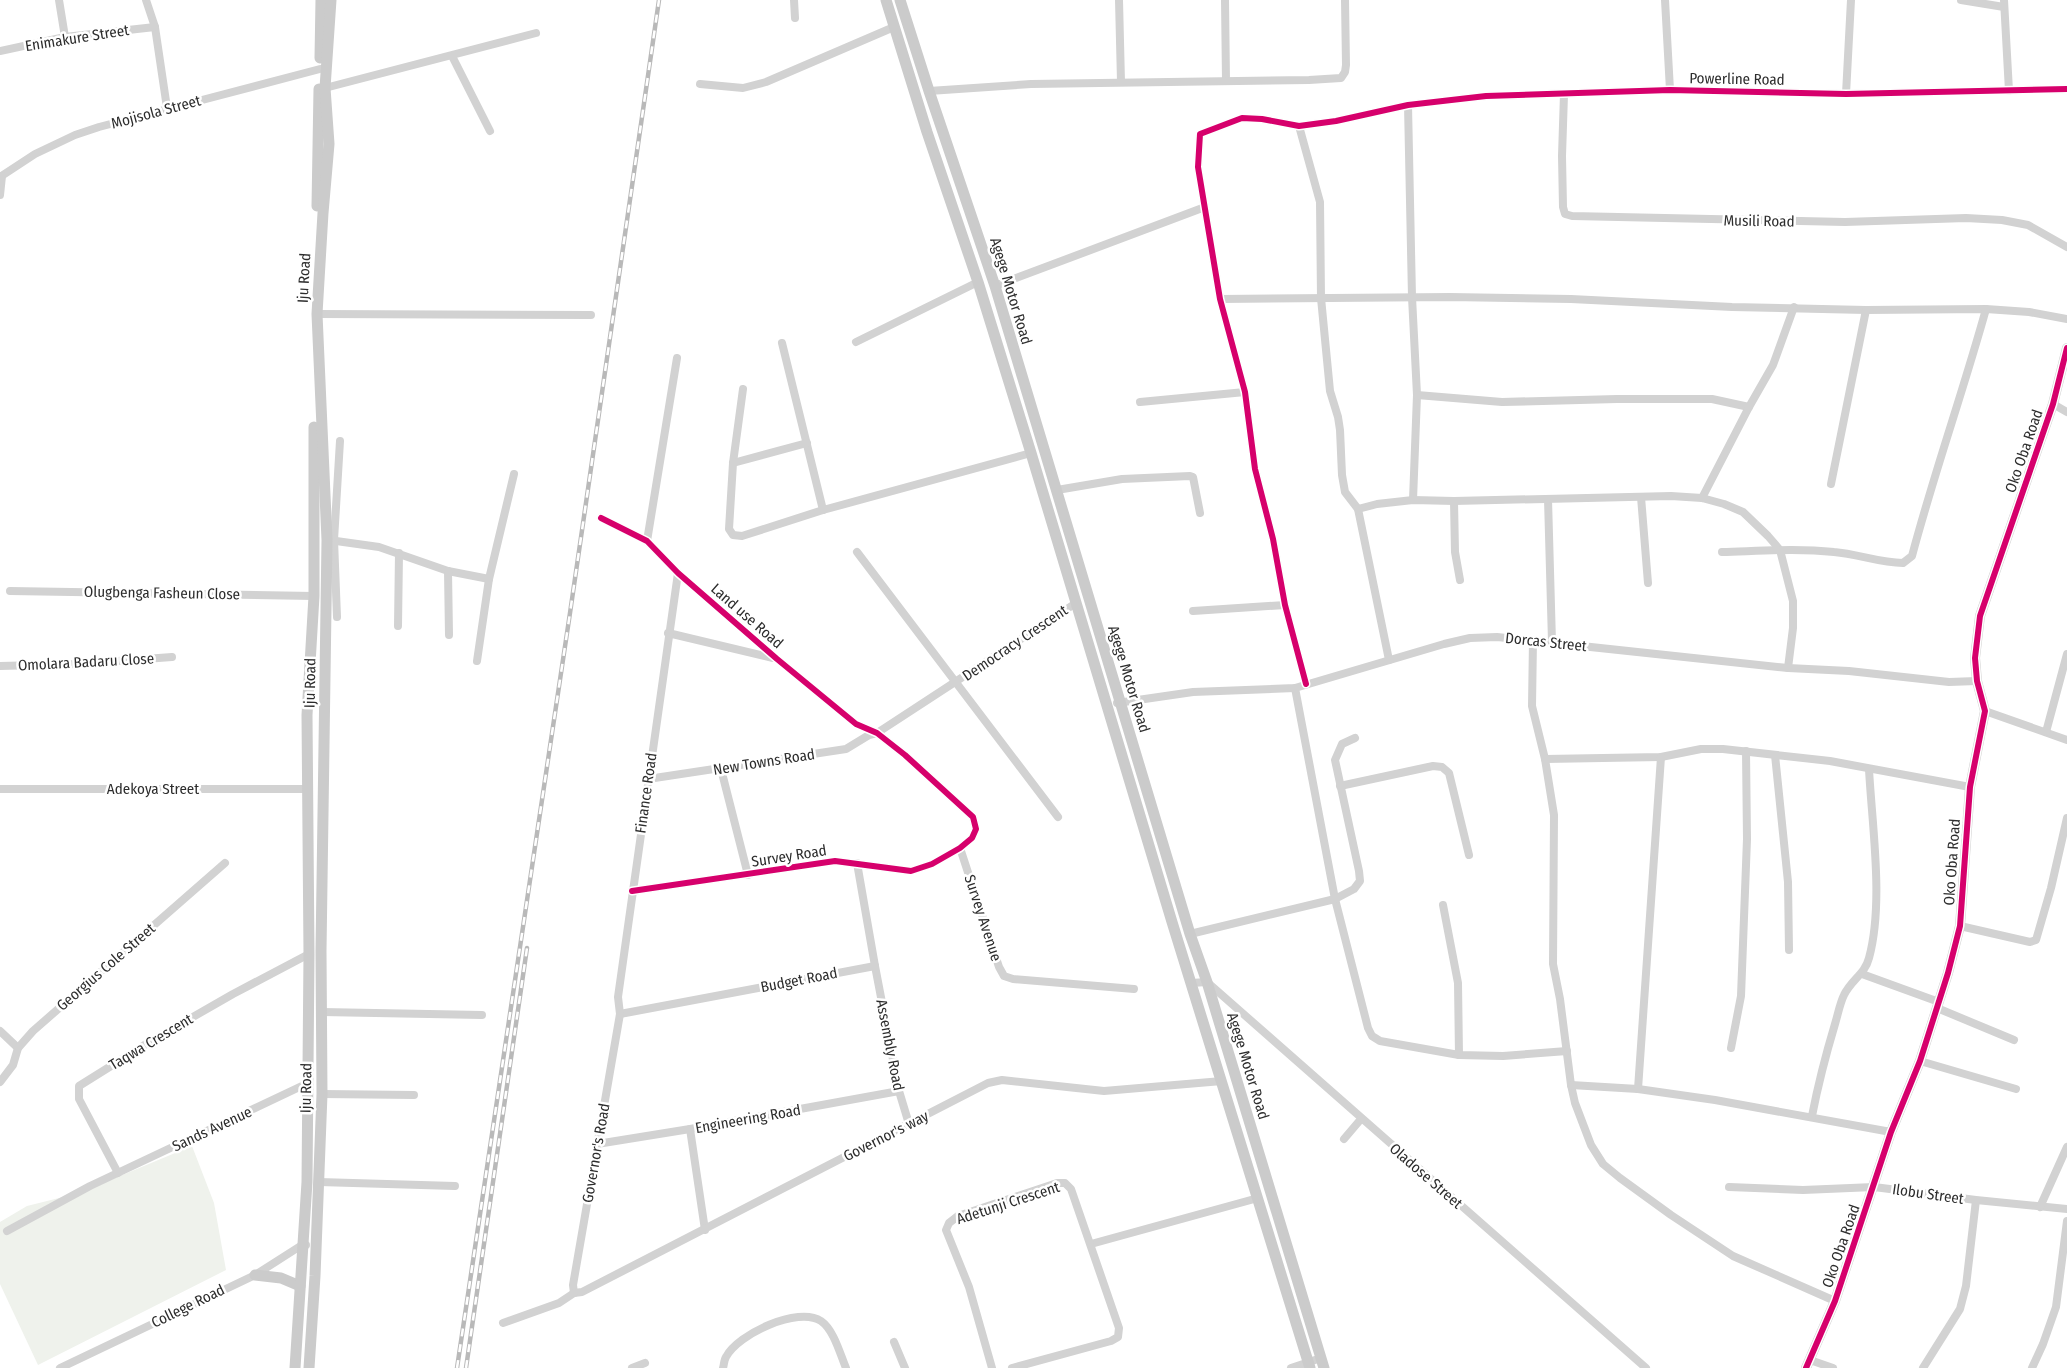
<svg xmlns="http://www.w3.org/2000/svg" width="2067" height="1368" font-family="'Fira Sans Condensed',sans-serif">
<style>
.green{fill:#eff2ec}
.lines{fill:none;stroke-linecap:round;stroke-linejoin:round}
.minor{stroke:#d2d2d2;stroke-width:8}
.tertiary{stroke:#d2d2d2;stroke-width:10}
.secondary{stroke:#cbcbcb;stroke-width:11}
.rail-casing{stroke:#b9b9b9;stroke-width:4.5}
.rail{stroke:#fff;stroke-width:2.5;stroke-dasharray:8;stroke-linecap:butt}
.cycleway-casing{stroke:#fff;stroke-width:9}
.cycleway{stroke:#d6006c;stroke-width:6}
.labels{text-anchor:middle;stroke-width:5;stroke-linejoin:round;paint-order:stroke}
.street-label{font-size:15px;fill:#2d2d2d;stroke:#fff}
</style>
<rect width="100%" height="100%" fill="#fff"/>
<path class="green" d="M 192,1146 L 214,1203 L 226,1270 L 38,1365 L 0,1284 L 0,1222 L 27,1206 L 79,1193 Z"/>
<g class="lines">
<g class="minor">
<path d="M 59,0 L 65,37"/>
<path d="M 146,0 L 155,27 L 167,108"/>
<path d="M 794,0 L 795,18"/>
<path d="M 1119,0 L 1121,82"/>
<path d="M 1225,0 L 1226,81"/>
<path d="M 1665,0 L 1670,90"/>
<path d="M 1961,0 L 2004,7"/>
<path d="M 2004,0 L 2009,91"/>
<path d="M 0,51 L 65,37 L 155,27"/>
<path d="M 452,56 L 490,131"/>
<path d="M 700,84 L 743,88 L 766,82 L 894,27"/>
<path d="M 325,88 L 536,33"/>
<path d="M 929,91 L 1031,84 L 1309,80 L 1341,78 L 1345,72 L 1346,65 L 1345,0"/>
<path d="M 1564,94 L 1562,156 L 1563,207 L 1565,214 L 1572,216 L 1845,222 L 1966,218 L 2002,220 L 2028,225 L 2067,247"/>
<path d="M 1846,94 L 1851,0"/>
<path d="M 1408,105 L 1412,297 L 1417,395 L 1413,500"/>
<path d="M 1299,126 L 1320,202 L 1321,298 L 1330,391 L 1338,417 L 1340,430 L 1342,475 L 1345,492 L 1358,509 L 1389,660"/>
<path d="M 0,177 L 35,154 L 75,135 L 99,127 L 320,69"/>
<path d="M 0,195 L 2,176"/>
<path d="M 995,286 L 1205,207"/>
<path d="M 1220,299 L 1450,297 L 1571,299 L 1732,307 L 1866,310 L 1986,309 L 2029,312 L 2067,319"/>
<path d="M 317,314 L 591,315"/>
<path d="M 856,342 L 978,282"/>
<path d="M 782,343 L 823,510"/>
<path d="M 743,389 L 733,463 L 729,529 L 733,535 L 742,536 L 823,510 L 1031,453"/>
<path d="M 1417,395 L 1502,402 L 1617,399 L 1712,399 L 1749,407"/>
<path d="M 1140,402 L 1245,392"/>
<path d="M 2053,404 L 2067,412"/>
<path d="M 733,463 L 807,443"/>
<path d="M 1831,484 L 1866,310"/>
<path d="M 1057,490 L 1122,479 L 1190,476 L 1193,477 L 1200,513"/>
<path d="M 1641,497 L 1648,583"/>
<path d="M 1702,498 L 1749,407 L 1773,365 L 1794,307"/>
<path d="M 1548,499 L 1552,642"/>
<path d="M 1454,501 L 1455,552 L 1460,580"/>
<path d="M 1358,509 L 1377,504 L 1413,500 L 1454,501 L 1671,496 L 1702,498 L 1724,504 L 1743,512 L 1768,536 L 1780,550 L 1793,601 L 1793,628 L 1788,668"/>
<path d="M 601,518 L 647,541 L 678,573 L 777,659 L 856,724 L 877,733 L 905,755 L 973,817 L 976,829 L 972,838 L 960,848 L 932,864 L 911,871 L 835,861 L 632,891"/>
<path d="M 329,540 L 379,547 L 448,571 L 489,579"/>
<path d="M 647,541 L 677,358"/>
<path d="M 857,552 L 1058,817"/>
<path d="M 1722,552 C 1759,551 1797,548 1834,552 C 1858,554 1880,563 1903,563 L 1912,556 C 1934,473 1963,392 1986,309"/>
<path d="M 448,571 L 449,635"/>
<path d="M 10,591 L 314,596"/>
<path d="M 1193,611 L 1285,605"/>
<path d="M 337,617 L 334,540 L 340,441"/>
<path d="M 398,626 L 399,553"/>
<path d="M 668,633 L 773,658"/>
<path d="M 1533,640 L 1532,706 L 1545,759 L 1554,815 L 1553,964 L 1560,999 L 1571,1085 L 1575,1103 L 1591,1145 L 1603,1164 L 1620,1178 L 1671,1215 L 1733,1256 L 1835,1301"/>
<path d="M 477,661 L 489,579 L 514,474"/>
<path d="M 0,666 L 77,664 L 172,657"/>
<path d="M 1306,684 L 1285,605 L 1273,539 L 1255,469 L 1245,392 L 1220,299 L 1198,167 L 1200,134 L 1242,118 L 1262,119 L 1299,126 L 1336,121 L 1408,105 L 1486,96 L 1670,90 L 1846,94 L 2067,89"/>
<path d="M 1295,688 L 1335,899 L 1368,1028 L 1372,1036 L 1380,1041 L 1459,1055 L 1503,1056 L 1567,1051"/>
<path d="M 1117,703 L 1193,692 L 1295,688 L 1444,644 L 1470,638 L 1497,637 L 1788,668 L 1849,671 L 1949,682 L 1977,681"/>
<path d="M 1985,711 L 2067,740"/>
<path d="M 2046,732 L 2067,654"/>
<path d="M 1775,755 L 1788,882 L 1789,950"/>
<path d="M 1545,759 L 1661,757 L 1701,749 L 1723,749 L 1830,761 L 1970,787"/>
<path d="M 721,769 L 748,875"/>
<path d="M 648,779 L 846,749 L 869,735 L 877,733 L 1076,603"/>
<path d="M 1340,786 L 1433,766 L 1442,767 L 1449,773 L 1469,855"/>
<path d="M 0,789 L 307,789"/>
<path d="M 960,848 L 999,967 L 1004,976 L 1013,979 L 1134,989"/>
<path d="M 1443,905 L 1458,983 L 1459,1055"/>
<path d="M 1960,926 L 2030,942 L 2036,940 L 2051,888 L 2067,818"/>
<path d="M 1190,934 L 1335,899 L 1354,889 L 1360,881 L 1359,871 L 1335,760 L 1342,744 L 1355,738"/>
<path d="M 875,966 L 899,1091 L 909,1124"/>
<path d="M 1862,974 L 1939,1002"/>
<path d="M 1191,983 L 1207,982 L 1646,1368"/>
<path d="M 1937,1008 L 2014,1040"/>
<path d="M 322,1012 L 482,1015"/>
<path d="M 620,1014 L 875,966 L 857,863"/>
<path d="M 0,1031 L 18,1048"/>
<path d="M 1731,1048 L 1741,996 L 1747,839 L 1746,751"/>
<path d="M 1920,1061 L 2016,1089"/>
<path d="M 0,1082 L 13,1065 L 18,1048 L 33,1031 L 225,863"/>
<path d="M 1571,1085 L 1638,1089 L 1715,1100 L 1891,1132"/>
<path d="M 1638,1089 L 1661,757"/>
<path d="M 322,1094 L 414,1095"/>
<path d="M 1812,1116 C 1818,1085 1826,1054 1835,1024 C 1838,1014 1840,1003 1844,995 C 1851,980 1865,974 1869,958 C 1884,903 1872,826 1869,769"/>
<path d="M 690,1129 L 705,1230"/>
<path d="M 1344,1139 L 1361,1119"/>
<path d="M 597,1144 L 690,1129 L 899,1091"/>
<path d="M 118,1173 L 79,1099 L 79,1086 L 151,1041 L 233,994 L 309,954"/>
<path d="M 319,1182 L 455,1186"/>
<path d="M 1729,1187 L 1803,1190 L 1874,1187 L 1976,1200 L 2067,1209"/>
<path d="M 2040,1207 L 2067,1147"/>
<path d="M 7,1231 L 90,1186 L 306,1084"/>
<path d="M 1091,1244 L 1258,1198"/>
<path d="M 574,1293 L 573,1285 L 620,1014 L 618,997 L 678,573"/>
<path d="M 574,1293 L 582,1292 L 988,1083 L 1002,1080 L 1104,1091 L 1222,1081"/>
<path d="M 503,1323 L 559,1303 L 574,1293"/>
<path d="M 894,1342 L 905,1368"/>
<path d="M 1810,1360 L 1833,1368"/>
<path d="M 60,1368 L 255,1275 L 302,1245 L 306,1245"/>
<path d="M 632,1368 L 645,1363"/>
<path d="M 723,1368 C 724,1365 724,1360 726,1357 C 738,1334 798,1306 821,1321 C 834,1330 840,1354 846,1368"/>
<path d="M 992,1368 L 969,1287 L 946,1230 L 949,1223 L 958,1216 L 1057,1183 L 1065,1183 L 1071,1189 L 1119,1328 L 1118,1337 L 1111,1341 L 1012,1368"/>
<path d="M 1291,1368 L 1321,1358"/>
<path d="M 1923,1368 L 1960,1309 L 1966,1286 L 1976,1200"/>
<path d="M 2032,1368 L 2043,1344 L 2056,1307 L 2067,1221"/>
</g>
<path class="tertiary" d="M 1806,1368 L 1835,1301 L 1891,1132 L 1920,1061 L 1948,973 L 1960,926 L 1970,787 L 1985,711 L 1977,681 L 1975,658 L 1980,616 L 2053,404 L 2067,348"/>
<g class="secondary">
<path d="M 886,0 L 927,132 L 978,282 L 1031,453 L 1172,922 L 1310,1368"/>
<path d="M 900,0 L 929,91 L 995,286 L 1190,934 L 1207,982 L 1324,1368"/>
<path d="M 320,58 L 321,0"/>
<path d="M 317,206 L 319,89"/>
<path d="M 255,1275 L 281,1278 L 300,1286"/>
<path d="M 295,1368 L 307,1182 L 309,954 L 307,715 L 314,596 L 314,427"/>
<path d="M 309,1368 L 315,1276 L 322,1094 L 321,951 L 327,540 L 317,314 L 323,213 L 329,144 L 325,88 L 331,0"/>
</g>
<g class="rail-casing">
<g id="rail">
<path d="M 457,1368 L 570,613 L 659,0"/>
<path d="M 466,1368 L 527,948"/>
</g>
</g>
<use href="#rail" class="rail"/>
<g class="cycleway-casing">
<g id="cycleway">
<path d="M 601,518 L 647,541 L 678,573 L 777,659 L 856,724 L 877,733 L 905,755 L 973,817 L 976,829 L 972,838 L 960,848 L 932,864 L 911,871 L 835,861 L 632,891"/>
<path d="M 1306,684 L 1285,605 L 1273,539 L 1255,469 L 1245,392 L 1220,299 L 1198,167 L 1200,134 L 1242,118 L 1262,119 L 1299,126 L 1336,121 L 1408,105 L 1486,96 L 1670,90 L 1846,94 L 2067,89"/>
<path d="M 1806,1368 L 1835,1301 L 1891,1132 L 1920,1061 L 1948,973 L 1960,926 L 1970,787 L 1985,711 L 1977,681 L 1975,658 L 1980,616 L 2053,404 L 2067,348"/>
</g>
</g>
<use href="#cycleway" class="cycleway"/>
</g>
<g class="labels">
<g class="street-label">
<text transform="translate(77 38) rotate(-9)" y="5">Enimakure Street</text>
<text transform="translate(1737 79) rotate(1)" y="5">Powerline Road</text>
<text transform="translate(156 112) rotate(-15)" y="5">Mojisola Street</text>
<text transform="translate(1759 221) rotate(1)" y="5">Musili Road</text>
<text transform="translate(304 278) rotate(-87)" y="5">Iju Road</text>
<text transform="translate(1011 291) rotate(73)" y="5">Agege Motor Road</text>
<text transform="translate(2024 451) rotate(-71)" y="5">Oko Oba Road</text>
<text transform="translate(162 593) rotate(1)" y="5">Olugbenga Fasheun Close</text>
<text transform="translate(747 616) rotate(41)" y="5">Land use Road</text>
<text transform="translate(1546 642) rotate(6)" y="5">Dorcas Street</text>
<text transform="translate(1015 643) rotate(-34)" y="5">Democracy Crescent</text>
<text transform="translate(86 662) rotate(-3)" y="5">Omolara Badaru Close</text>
<text transform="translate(1129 679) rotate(73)" y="5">Agege Motor Road</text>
<text transform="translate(310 683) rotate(-89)" y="5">Iju Road</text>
<text transform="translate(764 762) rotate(-9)" y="5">New Towns Road</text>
<text x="153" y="794">Adekoya Street</text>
<text transform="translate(646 793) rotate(-82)" y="5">Finance Road</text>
<text transform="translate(789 856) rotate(-9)" y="5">Survey Road</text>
<text transform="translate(1952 862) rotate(-86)" y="5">Oko Oba Road</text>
<text transform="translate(983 918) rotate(72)" y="5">Survey Avenue</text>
<text transform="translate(106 967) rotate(-41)" y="5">Georgius Cole Street</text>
<text transform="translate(799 980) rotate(-11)" y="5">Budget Road</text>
<text transform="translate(151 1042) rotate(-31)" y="5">Taqwa Crescent</text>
<text transform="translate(890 1045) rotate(79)" y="5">Assembly Road</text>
<text transform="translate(1248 1066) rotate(73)" y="5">Agege Motor Road</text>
<text transform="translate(306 1088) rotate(-89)" y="5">Iju Road</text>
<text transform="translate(748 1119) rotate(-10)" y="5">Engineering Road</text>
<text transform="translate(212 1129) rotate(-25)" y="5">Sands Avenue</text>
<text transform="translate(886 1136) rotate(-27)" y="5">Governor's way</text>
<text transform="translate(596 1153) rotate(-80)" y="5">Governor's Road</text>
<text transform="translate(1426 1176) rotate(41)" y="5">Oladose Street</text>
<text transform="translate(1928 1194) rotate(8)" y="5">Ilobu Street</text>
<text transform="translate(1008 1203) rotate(-18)" y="5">Adetunji Crescent</text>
<text transform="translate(1841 1246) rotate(-71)" y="5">Oko Oba Road</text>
<text transform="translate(188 1306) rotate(-26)" y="5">College Road</text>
</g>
</g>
</svg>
